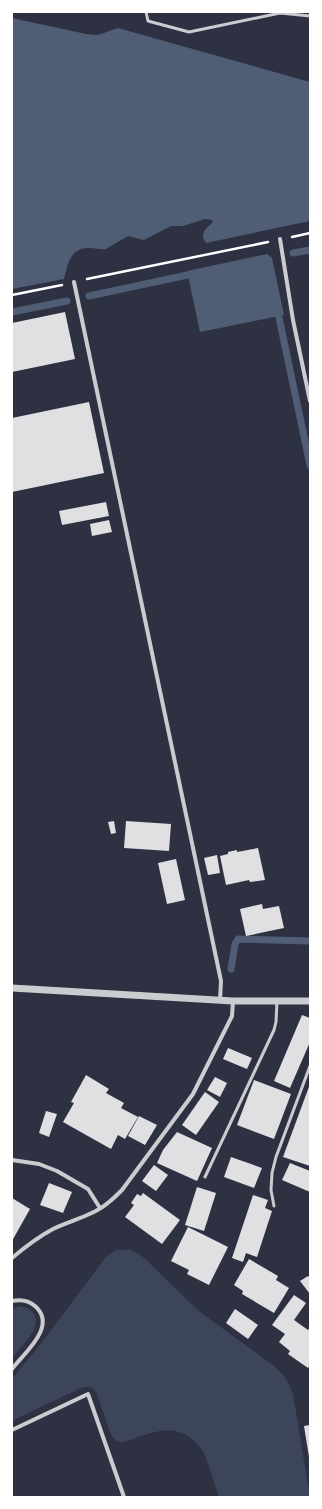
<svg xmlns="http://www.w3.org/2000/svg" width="322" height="1509" font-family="'Sofia Sans Condensed',sans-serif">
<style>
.green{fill:#3c4559}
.water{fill:#4f5d75}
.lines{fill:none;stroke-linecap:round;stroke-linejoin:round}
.stream{stroke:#4f5d75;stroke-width:7}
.building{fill:#e0e0e3}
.path{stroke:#fff;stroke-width:2.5}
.service{stroke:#caccd0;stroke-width:3}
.minor{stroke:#caccd0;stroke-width:4}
.tertiary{stroke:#caccd0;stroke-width:7}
</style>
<rect width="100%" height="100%" fill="#2d3142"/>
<g class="green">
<path d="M 116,1250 L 131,1250 L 143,1257 L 200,1312 L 273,1365 L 286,1378 L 293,1394 L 310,1497 L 219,1497 C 215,1486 208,1459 202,1450 C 184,1425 165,1428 138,1437 C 133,1439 126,1443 120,1442 C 116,1441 113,1438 111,1435 L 96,1392 C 92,1387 89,1386 83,1387 L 12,1421 L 12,1379 L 43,1341 L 106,1257 Z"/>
<path d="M 21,1306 C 54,1316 24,1344 12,1358 L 12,1309 Z"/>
</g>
<g class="water">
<path d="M 12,18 L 86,34 L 98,35 L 118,28 L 310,82 L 310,221 L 206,243 C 199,233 206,229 213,222 L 212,220 L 205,219 L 183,226 L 171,226 L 144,240 L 128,236 L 106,249 C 100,250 96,248 90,248 C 70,247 68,264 64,279 L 12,289 Z"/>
<path d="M 267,254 L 272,258 L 284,315 L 200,332 L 187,271 Z"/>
</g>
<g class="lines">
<g class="stream">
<path d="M 293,253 L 310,250"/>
<path d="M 89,296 L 197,273"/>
<path d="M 277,308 L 310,465"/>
<path d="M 12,312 L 67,301"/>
<path d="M 231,969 L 235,944 L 238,939 L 310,941"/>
</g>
</g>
<g class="building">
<path d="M 65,312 L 75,359 L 12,372 L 12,323 Z"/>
<path d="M 89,402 L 104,473 L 12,492 L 12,418 Z"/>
<path d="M 106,502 L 109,516 L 62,525 L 59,511 Z"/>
<path d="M 109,520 L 112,532 L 92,536 L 90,524 Z"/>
<path d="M 114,821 L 116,833 L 111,834 L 108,822 Z"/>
<path d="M 126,821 L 171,824 L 169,851 L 124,848 Z"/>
<path d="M 258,848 L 265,880 L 250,882 L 249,880 L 226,885 L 220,856 L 228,854 L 228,852 L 237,850 L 237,852 Z"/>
<path d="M 217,855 L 220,873 L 208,875 L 204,858 Z"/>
<path d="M 176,859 L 185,900 L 167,904 L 158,863 Z"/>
<path d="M 262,904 L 263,909 L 279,906 L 284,928 L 246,936 L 240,909 Z"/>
<path d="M 302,1015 L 310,1018 L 310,1042 L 290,1088 L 274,1081 Z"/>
<path d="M 228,1048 L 252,1058 L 247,1069 L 223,1059 Z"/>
<path d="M 86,1075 L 109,1089 L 106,1093 L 124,1103 L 121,1108 L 138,1117 L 125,1139 L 118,1135 L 111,1149 L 63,1122 L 74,1103 L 71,1102 Z"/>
<path d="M 215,1077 L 227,1083 L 220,1097 L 207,1090 Z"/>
<path d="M 254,1080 L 291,1094 L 274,1139 L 237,1125 Z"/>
<path d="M 310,1084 L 310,1166 L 283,1157 Z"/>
<path d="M 205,1092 L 219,1102 L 196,1135 L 182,1125 Z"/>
<path d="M 46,1111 L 57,1114 L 49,1137 L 39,1133 Z"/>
<path d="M 139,1116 L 157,1125 L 145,1145 L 128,1136 Z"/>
<path d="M 177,1132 L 212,1148 L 197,1181 L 157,1163 L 163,1150 Z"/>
<path d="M 231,1157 L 262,1168 L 254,1188 L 224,1177 Z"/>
<path d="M 290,1163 L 310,1171 L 310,1192 L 282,1180 Z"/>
<path d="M 154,1165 L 168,1175 L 156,1191 L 142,1181 Z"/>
<path d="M 49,1183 L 72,1192 L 63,1213 L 40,1205 Z"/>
<path d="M 197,1187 L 216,1193 L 204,1231 L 185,1225 Z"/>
<path d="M 143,1193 L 180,1220 L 162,1244 L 125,1217 L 134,1205 L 131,1203 L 137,1194 L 141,1196 Z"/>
<path d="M 253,1195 L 268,1200 L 265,1208 L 272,1211 L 257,1257 L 246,1253 L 243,1262 L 232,1258 Z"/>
<path d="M 12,1198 L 30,1209 L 12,1241 Z"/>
<path d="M 188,1227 L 228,1247 L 209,1285 L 187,1274 L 189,1270 L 171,1261 Z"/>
<path d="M 249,1259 L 278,1276 L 276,1280 L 289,1288 L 274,1313 L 242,1294 L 243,1291 L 234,1285 Z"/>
<path d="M 308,1276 L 310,1278 L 310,1294 L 300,1281 Z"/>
<path d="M 294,1295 L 306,1303 L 294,1320 L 308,1330 L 310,1327 L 310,1365 L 308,1368 L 288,1354 L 290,1351 L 279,1342 L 285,1334 L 272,1325 Z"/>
<path d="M 235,1309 L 258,1325 L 248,1339 L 226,1323 Z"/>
<path d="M 310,1425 L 310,1456 L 309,1457 L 304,1426 Z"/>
</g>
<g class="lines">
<g class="path">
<path d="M 292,237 L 310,233"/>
<path d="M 87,279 L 268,242"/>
<path d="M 12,295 L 62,285"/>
</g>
<g class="service">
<path d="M 146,12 L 148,21 L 189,32 L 280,13 L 310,16"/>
<path d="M 205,1177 L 274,1030 L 276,1022 L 277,1001"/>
<path d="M 274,1206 L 271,1190 L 272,1173 L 276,1157 L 310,1066"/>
</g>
<g class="minor">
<path d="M 280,239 L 293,320 L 310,401"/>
<path d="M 74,282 L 221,981 L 220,1000"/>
<path d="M 12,1160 L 39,1164 L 57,1171 L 88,1189 L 100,1208"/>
<path d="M 12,1258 C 25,1247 38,1237 53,1229 C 71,1220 93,1216 109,1202 C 113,1199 118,1194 122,1190 L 193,1094 L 232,1016 L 233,1001"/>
<path d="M 12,1301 C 21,1299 28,1300 35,1306 C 58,1326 24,1353 12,1369"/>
<path d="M 12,1430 L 88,1394 L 124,1497"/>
</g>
<path class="tertiary" d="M 12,988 L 233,1001 L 310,1001"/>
</g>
<rect width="322" height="1509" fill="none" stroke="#ffffff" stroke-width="26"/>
</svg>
